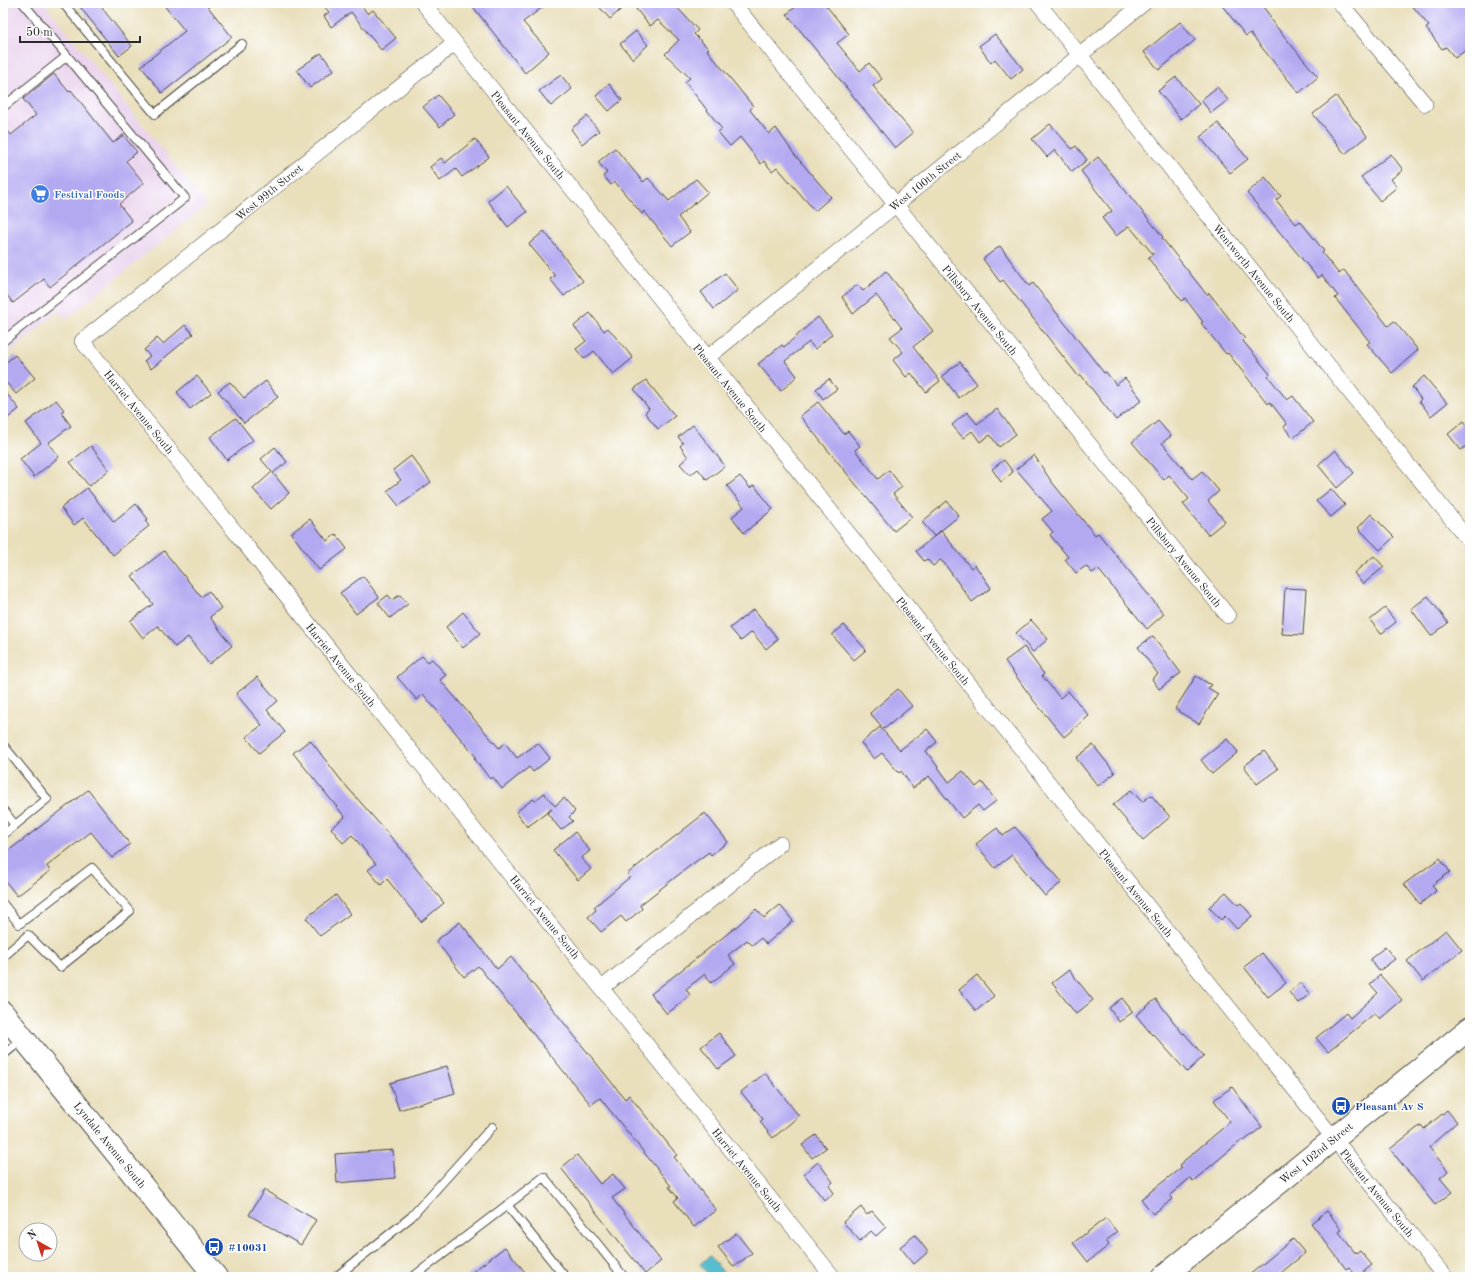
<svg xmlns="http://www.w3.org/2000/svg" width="1473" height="1280" font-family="'Old Standard TT',serif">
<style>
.built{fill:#e9d2ed}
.water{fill:#55bfd1;stroke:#40757e}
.building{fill:#b3a9f1}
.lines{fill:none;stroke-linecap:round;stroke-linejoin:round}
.lane-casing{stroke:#484641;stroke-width:10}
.street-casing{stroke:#484641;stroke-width:16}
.secondary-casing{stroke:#484641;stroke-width:24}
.lane{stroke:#fff;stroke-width:8}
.street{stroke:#fff;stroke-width:15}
.secondary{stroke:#fff;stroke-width:22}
.labels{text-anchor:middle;stroke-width:3;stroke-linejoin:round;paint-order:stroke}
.street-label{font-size:11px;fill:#2b2b2b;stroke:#fff}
.shop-label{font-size:11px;font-weight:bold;fill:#366cbe;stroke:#fff;text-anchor:start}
.transit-label{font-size:11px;font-weight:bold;fill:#164399;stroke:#fff;text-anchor:start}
</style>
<rect width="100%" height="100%" fill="#fff"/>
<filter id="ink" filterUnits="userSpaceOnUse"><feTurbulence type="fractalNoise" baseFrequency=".025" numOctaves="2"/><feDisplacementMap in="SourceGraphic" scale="8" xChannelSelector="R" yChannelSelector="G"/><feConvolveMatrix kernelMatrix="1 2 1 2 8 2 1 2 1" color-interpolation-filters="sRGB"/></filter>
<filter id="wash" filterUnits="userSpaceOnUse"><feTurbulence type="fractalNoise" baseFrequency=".012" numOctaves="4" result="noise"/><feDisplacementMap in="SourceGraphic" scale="16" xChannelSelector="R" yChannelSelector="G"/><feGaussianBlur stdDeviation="0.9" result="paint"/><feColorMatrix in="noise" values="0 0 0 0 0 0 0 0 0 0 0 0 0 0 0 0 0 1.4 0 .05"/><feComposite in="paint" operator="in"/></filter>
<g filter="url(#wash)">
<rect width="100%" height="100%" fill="#e9dfbb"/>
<path class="built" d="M 3,3 L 44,3 L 207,205 L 66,319 L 59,311 L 3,358 Z"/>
<path class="water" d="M 710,1256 L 726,1276 L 724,1277 L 710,1277 L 700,1264 Z"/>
<g id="blocks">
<g class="building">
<path d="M 77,3 L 98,3 L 132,46 L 119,56 Z"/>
<path d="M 162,3 L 205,3 L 232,37 L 162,93 L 141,66 L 185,31 Z"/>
<path d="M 321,3 L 364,3 L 361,5 L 368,14 L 373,10 L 396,38 L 381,50 L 351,12 L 331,27 L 324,16 L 329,12 Z"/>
<path d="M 470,3 L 548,3 L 523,22 L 549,52 L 525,73 Z"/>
<path d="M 596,3 L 628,3 L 610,19 Z"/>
<path d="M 644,3 L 673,3 L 698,30 L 694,34 L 709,49 L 707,50 L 753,106 L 750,110 L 769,134 L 776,128 L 794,154 L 831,197 L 815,211 L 777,167 L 772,171 L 764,161 L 761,164 L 740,137 L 730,146 L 718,132 L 722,129 L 685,82 L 690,78 L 665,54 L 679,40 L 658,20 L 650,26 L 636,9 Z"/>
<path d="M 800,3 L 824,3 L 849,34 L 837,43 L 860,71 L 869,63 L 882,79 L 873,86 L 913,133 L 895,148 L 787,14 Z"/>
<path d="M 1220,3 L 1260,3 L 1271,17 L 1269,18 L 1318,77 L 1299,93 L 1250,33 L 1246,36 Z"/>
<path d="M 1410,3 L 1470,3 L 1470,47 L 1455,58 L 1446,47 L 1442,49 L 1426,28 L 1429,26 Z"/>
<path d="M 1180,22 L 1195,40 L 1159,70 L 1144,52 Z"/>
<path d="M 636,31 L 648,45 L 633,59 L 620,44 Z"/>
<path d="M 995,34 L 1023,69 L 1011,79 L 995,59 L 991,63 L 979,46 Z"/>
<path d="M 321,53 L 334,70 L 310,88 L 297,70 Z"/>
<path d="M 54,74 L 69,92 L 71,90 L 113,143 L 123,135 L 137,152 L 126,161 L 144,183 L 119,204 L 132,221 L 50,287 L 44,279 L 13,303 L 3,290 L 3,125 L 11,135 L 36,115 L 23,99 Z"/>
<path d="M 561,75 L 572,89 L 551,106 L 539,91 Z"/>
<path d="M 1176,77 L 1199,104 L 1181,119 L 1158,91 Z"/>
<path d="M 609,84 L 622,100 L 609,111 L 596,96 Z"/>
<path d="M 1217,87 L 1228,100 L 1211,113 L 1201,100 Z"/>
<path d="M 438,95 L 454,114 L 440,127 L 423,107 Z"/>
<path d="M 1336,96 L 1367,136 L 1345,154 L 1313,114 Z"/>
<path d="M 587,116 L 599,131 L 582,144 L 571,129 Z"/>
<path d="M 1218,123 L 1248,159 L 1230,173 L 1200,137 Z"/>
<path d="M 1050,124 L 1072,149 L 1076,146 L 1087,160 L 1072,172 L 1055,150 L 1047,157 L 1032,139 Z"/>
<path d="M 475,139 L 489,157 L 462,177 L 456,169 L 440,181 L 430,167 L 441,158 L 445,163 Z"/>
<path d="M 615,148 L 643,182 L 648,178 L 669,201 L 696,179 L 708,192 L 678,217 L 690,232 L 672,246 L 644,211 L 642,214 L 615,182 L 611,185 L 603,176 L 607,173 L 598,162 Z"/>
<path d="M 1391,154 L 1403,170 L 1391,179 L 1397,187 L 1380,201 L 1361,177 Z"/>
<path d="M 1098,157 L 1163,237 L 1162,238 L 1207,295 L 1209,293 L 1245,339 L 1243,341 L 1270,374 L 1268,376 L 1287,400 L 1293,396 L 1313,422 L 1293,438 L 1284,427 L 1287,424 L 1270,402 L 1268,404 L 1228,353 L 1226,354 L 1201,323 L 1203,322 L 1185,298 L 1182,301 L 1148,258 L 1153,254 L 1129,226 L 1116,236 L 1102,218 L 1112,211 L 1081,171 Z"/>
<path d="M 1265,177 L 1281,196 L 1276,200 L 1296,224 L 1300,221 L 1324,251 L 1322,253 L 1339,274 L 1344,270 L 1388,326 L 1394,321 L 1418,350 L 1392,373 L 1367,344 L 1370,342 L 1335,298 L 1338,296 L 1322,275 L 1318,278 L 1247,193 Z"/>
<path d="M 506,186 L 527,212 L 508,227 L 488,201 Z"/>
<path d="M 544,231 L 583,281 L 564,296 L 550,279 L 555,276 L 529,244 Z"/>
<path d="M 1000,246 L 1029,286 L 1033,283 L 1104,373 L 1106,372 L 1116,385 L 1125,378 L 1142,400 L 1116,420 L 1081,375 L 1079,377 L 1003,280 L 1000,282 L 983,259 Z"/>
<path d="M 886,271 L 933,331 L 913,347 L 940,381 L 926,392 L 911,373 L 906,377 L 893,360 L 903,352 L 890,337 L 902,328 L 876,295 L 853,314 L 842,297 L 857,285 L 863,291 Z"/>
<path d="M 725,273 L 738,290 L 714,309 L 701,292 Z"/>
<path d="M 590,313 L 604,331 L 608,328 L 633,358 L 613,374 L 594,351 L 584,359 L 576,349 L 586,341 L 574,326 Z"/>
<path d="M 818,317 L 832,334 L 815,349 L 809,342 L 785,361 L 797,376 L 781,391 L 758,364 L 782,345 L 784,347 Z"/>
<path d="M 185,325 L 193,334 L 151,369 L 144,361 L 150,356 L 144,350 L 157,338 L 163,344 Z"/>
<path d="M 15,355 L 35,378 L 16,394 L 3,379 L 3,365 Z"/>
<path d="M 960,362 L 977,384 L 959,398 L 942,376 Z"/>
<path d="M 197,376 L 211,393 L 190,409 L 177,392 Z"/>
<path d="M 1424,376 L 1447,403 L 1431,416 L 1419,401 L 1421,399 L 1412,387 Z"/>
<path d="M 829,379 L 837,389 L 823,399 L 816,389 Z"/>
<path d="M 646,380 L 675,416 L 658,429 L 645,413 L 649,409 L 634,389 Z"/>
<path d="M 266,381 L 278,397 L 244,423 L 218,391 L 230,382 L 244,398 Z"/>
<path d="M 3,389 L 19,409 L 3,422 Z"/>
<path d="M 56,400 L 64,410 L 61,412 L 71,426 L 48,443 L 59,457 L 34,477 L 20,459 L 41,443 L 26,423 Z"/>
<path d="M 818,402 L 844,434 L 848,431 L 860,446 L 855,450 L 878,479 L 889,470 L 902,487 L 893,494 L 912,517 L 894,531 L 800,416 Z"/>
<path d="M 997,409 L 1016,434 L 999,447 L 990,435 L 980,442 L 972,431 L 963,438 L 952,425 L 967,412 L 977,424 Z"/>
<path d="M 236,418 L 253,440 L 227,460 L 210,437 Z"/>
<path d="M 1158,421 L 1171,436 L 1162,443 L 1192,479 L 1202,471 L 1219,491 L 1208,501 L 1225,521 L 1208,535 L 1183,504 L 1189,499 L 1169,475 L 1164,480 L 1132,442 Z"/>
<path d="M 1464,421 L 1470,429 L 1470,443 L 1461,450 L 1448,434 Z"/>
<path d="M 693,425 L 725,466 L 707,480 L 698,469 L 690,475 L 680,464 L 688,457 L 680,446 L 683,443 L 678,437 Z"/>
<path d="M 91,446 L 109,470 L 89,486 L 70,462 Z"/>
<path d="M 275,447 L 287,462 L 273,473 L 289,493 L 271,509 L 253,489 L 272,472 L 261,459 Z"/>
<path d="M 1335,450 L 1354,473 L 1337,488 L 1318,465 Z"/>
<path d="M 1034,455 L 1051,481 L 1095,535 L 1098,533 L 1164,614 L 1147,629 L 1098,569 L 1092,573 L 1086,566 L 1076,573 L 1065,559 L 1068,557 L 1050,535 L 1053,532 L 1042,519 L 1052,511 L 1016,469 Z"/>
<path d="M 411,456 L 431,482 L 399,506 L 387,491 L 401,480 L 393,470 Z"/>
<path d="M 1004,460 L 1013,472 L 1001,482 L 992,469 Z"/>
<path d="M 740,476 L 750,488 L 754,485 L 773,509 L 744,533 L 732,517 L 744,507 L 727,486 Z"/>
<path d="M 87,488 L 114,522 L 136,504 L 148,519 L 145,521 L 149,526 L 113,555 L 83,518 L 74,525 L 61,508 Z"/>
<path d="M 1331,489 L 1345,505 L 1331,517 L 1316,501 Z"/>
<path d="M 947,501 L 959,516 L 934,536 L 922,522 Z"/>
<path d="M 1371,514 L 1394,537 L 1380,550 L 1358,528 Z"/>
<path d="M 310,519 L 327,541 L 336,534 L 347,549 L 319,570 L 291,533 Z"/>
<path d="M 941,531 L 971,568 L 975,565 L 991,588 L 972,602 L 944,563 L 940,560 L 933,566 L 927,559 L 924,561 L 916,551 Z"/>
<path d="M 164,551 L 201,597 L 209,591 L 221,608 L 210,617 L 232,646 L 209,664 L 188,637 L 175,647 L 158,626 L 143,638 L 130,621 L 153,604 L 132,576 Z"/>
<path d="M 1374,556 L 1384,567 L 1363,584 L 1354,573 Z"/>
<path d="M 363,576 L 379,597 L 356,614 L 340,593 Z"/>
<path d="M 1285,588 L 1306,589 L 1303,635 L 1282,634 Z"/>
<path d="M 388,595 L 392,600 L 400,595 L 408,604 L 390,618 L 378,603 Z"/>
<path d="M 1428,596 L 1448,623 L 1431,636 L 1411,609 Z"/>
<path d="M 1385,608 L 1396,622 L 1381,634 L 1370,620 Z"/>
<path d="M 754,609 L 778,639 L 766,649 L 752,632 L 741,641 L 730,628 Z"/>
<path d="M 463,612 L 480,633 L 463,648 L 446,627 Z"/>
<path d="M 1031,620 L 1048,639 L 1033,652 L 1016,633 Z"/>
<path d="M 844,625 L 866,650 L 854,660 L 832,635 Z"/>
<path d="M 1153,636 L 1181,673 L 1159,689 L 1152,679 L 1158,674 L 1138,647 Z"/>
<path d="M 1024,647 L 1044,674 L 1042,676 L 1060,698 L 1068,691 L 1089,716 L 1064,737 L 1034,701 L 1005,661 Z"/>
<path d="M 422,656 L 428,662 L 432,659 L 446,675 L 440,680 L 499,748 L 505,743 L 517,758 L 538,743 L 550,758 L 533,772 L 529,767 L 502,789 L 493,777 L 490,779 L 474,758 L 476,757 L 423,694 L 417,700 L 397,677 Z"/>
<path d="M 1196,676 L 1211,685 L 1208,688 L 1218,694 L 1199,724 L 1175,709 Z"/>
<path d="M 257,677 L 278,701 L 267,710 L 285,732 L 259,753 L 246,737 L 262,725 L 236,694 Z"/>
<path d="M 898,689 L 912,706 L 884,729 L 870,713 Z"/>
<path d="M 880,727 L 900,750 L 927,729 L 937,742 L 926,751 L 949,782 L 963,771 L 976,787 L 982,782 L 996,801 L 983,811 L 978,805 L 962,818 L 929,776 L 913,788 L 901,771 L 899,773 L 882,753 L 874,759 L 861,743 Z"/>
<path d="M 1227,739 L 1238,752 L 1212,774 L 1201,760 Z"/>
<path d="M 310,740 L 341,780 L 411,860 L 410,861 L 444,903 L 421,922 L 387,879 L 381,885 L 368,870 L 376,864 L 352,835 L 343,843 L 331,828 L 345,817 L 293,753 Z"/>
<path d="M 1093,745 L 1115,773 L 1098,786 L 1076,758 Z"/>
<path d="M 1264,751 L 1278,769 L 1257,784 L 1244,766 Z"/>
<path d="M 88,790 L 130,844 L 112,858 L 91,832 L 47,866 L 50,871 L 17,896 L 3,878 L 3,855 Z"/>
<path d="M 1131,790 L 1142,802 L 1151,795 L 1170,817 L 1143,840 L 1113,805 Z"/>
<path d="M 544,793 L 555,806 L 564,798 L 575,811 L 569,817 L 573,821 L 561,830 L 547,813 L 552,809 L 527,827 L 516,812 L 533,799 L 535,801 Z"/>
<path d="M 705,813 L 728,842 L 711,855 L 709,852 L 691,865 L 640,905 L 642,909 L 626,922 L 621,916 L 601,932 L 588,917 L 596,910 L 594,907 L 630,877 L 627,874 Z"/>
<path d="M 1015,827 L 1062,882 L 1045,896 L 1012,855 L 995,868 L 976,844 L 997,828 L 1003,836 Z"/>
<path d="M 575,832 L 590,851 L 581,858 L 591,869 L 578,880 L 553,850 Z"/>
<path d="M 1440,858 L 1450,872 L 1432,885 L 1436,891 L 1420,904 L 1404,884 Z"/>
<path d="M 1226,892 L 1238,905 L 1241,903 L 1252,916 L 1237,929 L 1225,916 L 1221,920 L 1209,907 Z"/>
<path d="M 336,895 L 350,914 L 320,936 L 306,918 Z"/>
<path d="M 780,905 L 793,921 L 766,944 L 761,938 L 752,945 L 747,940 L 728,955 L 735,964 L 711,983 L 705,974 L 686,989 L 690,995 L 667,1014 L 651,994 L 736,927 L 756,909 L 764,918 Z"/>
<path d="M 460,922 L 497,969 L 511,957 L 625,1099 L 629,1095 L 677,1155 L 674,1157 L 716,1210 L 694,1227 L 674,1201 L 678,1198 L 669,1187 L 671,1186 L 600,1098 L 591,1105 L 478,966 L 464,977 L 436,941 Z"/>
<path d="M 1446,930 L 1462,950 L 1423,981 L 1407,961 Z"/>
<path d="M 1385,947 L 1395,959 L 1379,971 L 1370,959 Z"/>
<path d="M 1262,953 L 1286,983 L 1268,997 L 1244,967 Z"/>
<path d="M 1069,970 L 1093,1000 L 1076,1014 L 1052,983 Z"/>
<path d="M 977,975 L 994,996 L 976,1011 L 959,990 Z"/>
<path d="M 1380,975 L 1402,1000 L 1380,1019 L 1375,1013 L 1328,1052 L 1316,1038 L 1346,1013 L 1350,1018 L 1378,993 L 1370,984 Z"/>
<path d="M 1300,983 L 1310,994 L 1298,1003 L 1289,992 Z"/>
<path d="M 1122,998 L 1133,1012 L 1119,1022 L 1109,1008 Z"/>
<path d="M 1156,999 L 1183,1034 L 1184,1033 L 1204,1056 L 1187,1072 L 1153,1034 L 1152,1035 L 1136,1015 Z"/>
<path d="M 719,1033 L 736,1056 L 718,1069 L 701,1047 Z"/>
<path d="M 447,1066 L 455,1093 L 399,1110 L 390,1083 Z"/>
<path d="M 765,1073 L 799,1116 L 773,1138 L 760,1122 L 763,1119 L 741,1092 Z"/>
<path d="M 1232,1087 L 1262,1127 L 1244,1141 L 1243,1139 L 1193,1181 L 1190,1178 L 1170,1195 L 1173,1199 L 1153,1214 L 1141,1199 L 1182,1167 L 1179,1165 L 1230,1122 L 1214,1100 Z"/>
<path d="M 1447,1110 L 1457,1122 L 1429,1147 L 1448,1171 L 1440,1178 L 1452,1192 L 1435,1205 L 1390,1149 L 1421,1125 L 1424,1129 Z"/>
<path d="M 816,1135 L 826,1148 L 812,1158 L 802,1145 Z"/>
<path d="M 393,1150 L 395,1178 L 337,1183 L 335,1154 Z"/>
<path d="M 577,1155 L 600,1184 L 613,1174 L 625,1189 L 612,1198 L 661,1261 L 645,1274 L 561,1168 Z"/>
<path d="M 818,1162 L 833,1182 L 829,1186 L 834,1193 L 825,1201 L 804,1174 Z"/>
<path d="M 264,1190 L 316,1220 L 301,1245 L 249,1215 Z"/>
<path d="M 861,1207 L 867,1215 L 872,1211 L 886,1227 L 876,1236 L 871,1231 L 860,1241 L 843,1222 Z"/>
<path d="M 1327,1211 L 1342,1230 L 1339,1232 L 1356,1254 L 1360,1251 L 1372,1265 L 1357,1277 L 1349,1267 L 1346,1269 L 1311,1223 Z"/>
<path d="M 1106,1218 L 1117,1232 L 1106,1241 L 1109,1245 L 1088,1262 L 1073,1243 Z"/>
<path d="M 736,1233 L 752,1253 L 734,1267 L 718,1247 Z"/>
<path d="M 915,1235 L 928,1252 L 914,1264 L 900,1247 Z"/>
<path d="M 1293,1239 L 1305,1253 L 1276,1277 L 1247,1277 Z"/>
<path d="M 505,1247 L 529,1277 L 466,1277 Z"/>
</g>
</g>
</g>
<g filter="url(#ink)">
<use href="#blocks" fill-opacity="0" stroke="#484641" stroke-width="1"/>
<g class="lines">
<g class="lane-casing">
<g id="lane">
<path d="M 63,3 L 155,114 L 242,44"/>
<path d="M 3,107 L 67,56"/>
<path d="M 3,341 L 185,198 L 23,3"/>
<path d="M 3,745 L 47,799 L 3,835"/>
<path d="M 3,810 L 15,825"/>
<path d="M 3,904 L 19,924 L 92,868 L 130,911 L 60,967 L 28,935 L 3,957"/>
<path d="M 3,1055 L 23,1039"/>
<path d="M 507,1205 L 565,1277"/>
<path d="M 336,1277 L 411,1217 L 492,1127"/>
<path d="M 413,1277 L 544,1177 L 624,1277"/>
</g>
</g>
<g class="street-casing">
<g id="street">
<path d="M 423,3 L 1445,1277"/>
<path d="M 733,3 L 1228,616"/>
<path d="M 1038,3 L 1470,542"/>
<path d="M 1340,3 L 1425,104"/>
<path d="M 455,43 L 82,341 L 833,1277"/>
<path d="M 707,358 L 1144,3"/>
<path d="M 602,988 L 780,844"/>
</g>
</g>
<g class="secondary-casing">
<g id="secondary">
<path d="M 3,1013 L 216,1277"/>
<path d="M 1163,1277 L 1470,1028"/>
</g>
</g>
<use href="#lane" class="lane"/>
<use href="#street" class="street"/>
<use href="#secondary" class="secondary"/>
</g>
</g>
<defs>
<g id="supermarket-disc" transform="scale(1)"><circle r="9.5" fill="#3f7fe0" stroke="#fff"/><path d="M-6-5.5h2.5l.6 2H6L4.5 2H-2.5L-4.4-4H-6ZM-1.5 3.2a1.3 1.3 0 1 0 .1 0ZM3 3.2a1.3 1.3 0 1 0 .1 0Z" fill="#fff"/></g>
<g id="bus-disc" transform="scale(1)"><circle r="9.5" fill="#1a4fb4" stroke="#fff"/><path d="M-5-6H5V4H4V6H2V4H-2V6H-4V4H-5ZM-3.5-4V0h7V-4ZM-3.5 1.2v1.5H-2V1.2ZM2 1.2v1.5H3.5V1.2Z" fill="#fff"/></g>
</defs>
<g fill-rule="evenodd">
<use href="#supermarket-disc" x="40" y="194"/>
<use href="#bus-disc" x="1341" y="1106"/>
<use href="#bus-disc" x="214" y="1247"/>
</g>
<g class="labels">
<g class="street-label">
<text transform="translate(528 135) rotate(51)" y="4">Pleasant Avenue South</text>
<text transform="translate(925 181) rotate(-39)" y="4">West 100th Street</text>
<text transform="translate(269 192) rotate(-39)" y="4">West 99th Street</text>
<text transform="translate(1254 273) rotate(51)" y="4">Wentworth Avenue South</text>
<text transform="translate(980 310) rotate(51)" y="4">Pillsbury Avenue South</text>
<text transform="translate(730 388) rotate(51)" y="4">Pleasant Avenue South</text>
<text transform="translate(139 412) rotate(51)" y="4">Harriet Avenue South</text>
<text transform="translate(1184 562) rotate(51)" y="4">Pillsbury Avenue South</text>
<text transform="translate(933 641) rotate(51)" y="4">Pleasant Avenue South</text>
<text transform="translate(341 665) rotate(51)" y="4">Harriet Avenue South</text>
<text transform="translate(1136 893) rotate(51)" y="4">Pleasant Avenue South</text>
<text transform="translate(545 917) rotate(51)" y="4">Harriet Avenue South</text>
<text transform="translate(110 1145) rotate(51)" y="4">Lyndale Avenue South</text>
<text transform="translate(1316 1153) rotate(-39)" y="4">West 102nd Street</text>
<text transform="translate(747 1170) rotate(51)" y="4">Harriet Avenue South</text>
<text transform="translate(1377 1193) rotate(51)" y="4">Pleasant Avenue South</text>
</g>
<g class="shop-label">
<text x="54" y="198">Festival Foods</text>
</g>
<g class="transit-label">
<text x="1355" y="1110">Pleasant Av S</text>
<text x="228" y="1251">#10031</text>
</g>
</g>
<rect width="1473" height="1280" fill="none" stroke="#fff" stroke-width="16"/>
<g transform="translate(38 1242) rotate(321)"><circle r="19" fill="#ffffff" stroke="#aaaaaa"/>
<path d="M0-3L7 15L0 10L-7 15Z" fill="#c8321e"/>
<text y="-6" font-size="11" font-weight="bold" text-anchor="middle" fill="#2b2b2b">N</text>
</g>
<path d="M20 36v6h120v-6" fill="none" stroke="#2b2b2b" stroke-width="2"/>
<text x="26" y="36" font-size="12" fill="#2b2b2b" stroke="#ffffff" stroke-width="3" paint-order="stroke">50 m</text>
</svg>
